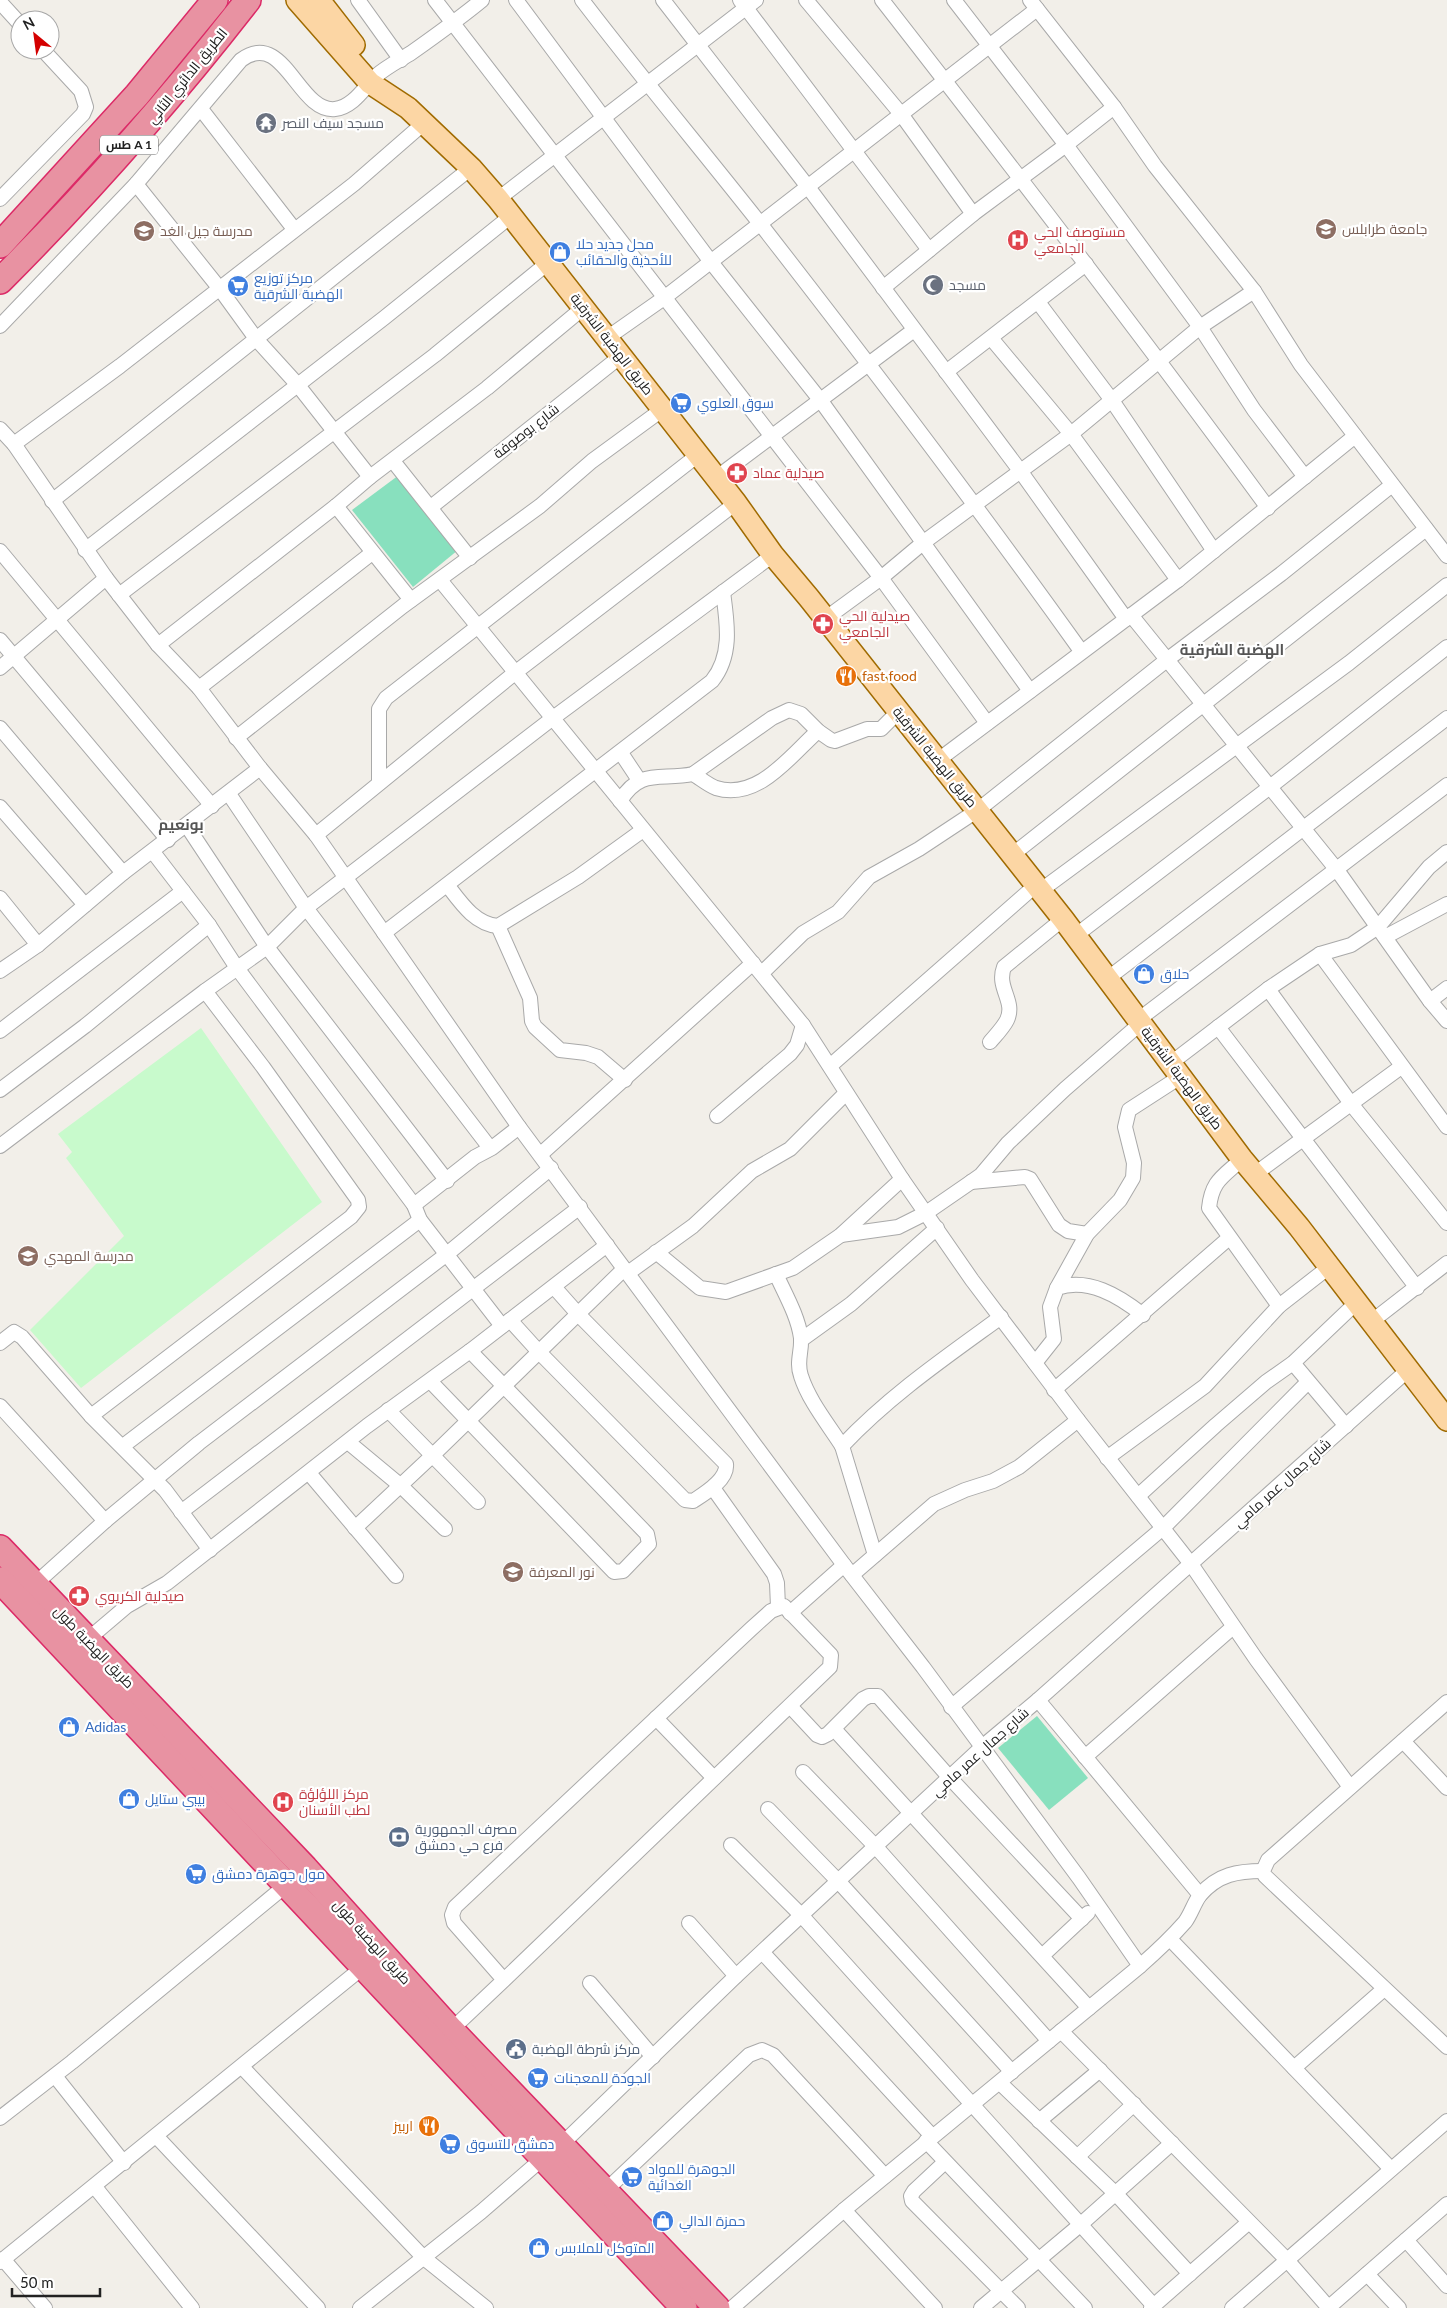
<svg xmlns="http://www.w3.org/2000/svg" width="1447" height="2308" font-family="Lato,Cairo,sans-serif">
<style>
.park{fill:#c8facc}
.pitch{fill:#88e0be}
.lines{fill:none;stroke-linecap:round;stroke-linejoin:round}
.street-casing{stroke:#a9a9a9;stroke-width:16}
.primary-casing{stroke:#a06b00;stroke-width:24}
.highway-casing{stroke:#dc2a67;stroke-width:28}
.street{stroke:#fff;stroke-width:14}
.primary{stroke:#fcd6a4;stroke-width:21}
.highway{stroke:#e892a2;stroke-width:25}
.labels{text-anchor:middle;stroke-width:4.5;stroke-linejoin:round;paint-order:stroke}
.shield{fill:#fff;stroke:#646464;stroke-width:1}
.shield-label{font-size:12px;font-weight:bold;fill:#222}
.street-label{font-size:14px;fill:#222;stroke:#fff}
.worship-label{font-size:14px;fill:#5b616d;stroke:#fff;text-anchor:start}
.education-label{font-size:14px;fill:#785e54;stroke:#fff;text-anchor:start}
.health-label{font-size:14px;fill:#be3a42;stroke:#fff;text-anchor:start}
.shop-label{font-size:14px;fill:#366cbe;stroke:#fff;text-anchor:start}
.food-label{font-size:14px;fill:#c56008;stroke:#fff;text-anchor:start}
.service-label{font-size:14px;fill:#4e5e75;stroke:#fff;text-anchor:start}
.neighbourhood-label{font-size:15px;font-weight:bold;fill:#555;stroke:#fff}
</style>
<rect width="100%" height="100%" fill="#f2efe9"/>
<path class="park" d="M 201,1028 L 322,1202 L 81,1388 L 30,1330 L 124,1236 L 66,1158 L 72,1152 L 58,1134 Z"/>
<g class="pitch">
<path d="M 399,475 L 458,550 L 413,587 L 352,510 Z"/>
<path d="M 1037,1716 L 1088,1778 L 1049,1810 L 998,1748 Z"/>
</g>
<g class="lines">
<g class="street-casing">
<g id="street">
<path d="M 358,0 L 401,60"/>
<path d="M 435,0 L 881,578 L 987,723"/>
<path d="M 516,0 L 711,262 L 821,401 L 1030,691"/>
<path d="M 582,0 C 640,76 702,150 762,226 C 871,366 978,507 1081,651"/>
<path d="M 663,0 L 808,187 L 1021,472 L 1126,619"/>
<path d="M 740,0 L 929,250"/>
<path d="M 806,0 L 901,114 L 973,214"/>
<path d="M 882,0 C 1013,168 1142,336 1268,508"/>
<path d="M 954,0 L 1066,145 L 1200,327 L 1254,410 L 1305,477"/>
<path d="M 1030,0 L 1114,107 L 1155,166 L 1254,291 L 1301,365 L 1447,556"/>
<path d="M 0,2 L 20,24"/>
<path d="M 201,109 L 294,229"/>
<path d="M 136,184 L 220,289 L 257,340 L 297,384 L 370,477"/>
<path d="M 0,199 L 83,114 L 86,107 L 81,91 L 43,50"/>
<path d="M 498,199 L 756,0"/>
<path d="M 883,288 L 973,214 L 1066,145 L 1114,107"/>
<path d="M 1038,302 L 1111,399 L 1214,551"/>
<path d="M 0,326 L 136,184 L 241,60 C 284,28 298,113 335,109 C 353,107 364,88 376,76 C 386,67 400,60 411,53 C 435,36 459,19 482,0"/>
<path d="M 607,338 L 664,298 L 1037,9"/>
<path d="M 991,338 L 1071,434 L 1178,580"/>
<path d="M 946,372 L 1086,264"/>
<path d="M 0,429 L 14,444 L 106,578 L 158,645 L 199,688 L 260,768 L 316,835 L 519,1127 L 844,1565 L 923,1667 L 1079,1878 L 1140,1966"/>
<path d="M 14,444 L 120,366 L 354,184 L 424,123"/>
<path d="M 393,461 L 470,558"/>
<path d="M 716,478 L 914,330"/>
<path d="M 52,501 L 471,168"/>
<path d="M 336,506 L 411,600"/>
<path d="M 431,507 L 621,356"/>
<path d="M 85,550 L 384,318 L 511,216"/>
<path d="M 0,551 L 212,806"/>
<path d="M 440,580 L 803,1025 L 902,1179 L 972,1280 L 1078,1420 L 1191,1564 L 1256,1659 L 1350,1787"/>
<path d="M 119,595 L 435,355 L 549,262"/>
<path d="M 1131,615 L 1337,870 L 1430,1001 L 1447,1021"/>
<path d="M 825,619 L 881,578 L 924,542 L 1071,434 L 1200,327 L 1254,291"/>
<path d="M 0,640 L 168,840"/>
<path d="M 158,645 L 336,506 L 370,477 L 487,388 L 583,308"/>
<path d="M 0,668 L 106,578"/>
<path d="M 199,688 L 372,553"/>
<path d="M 0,728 L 123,873"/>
<path d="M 236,738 L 403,606 L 540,506 L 592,461 L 663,409"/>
<path d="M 621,753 L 639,780"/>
<path d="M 937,761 L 1178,580 L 1355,436"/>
<path d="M 693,774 C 700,778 708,785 716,788 C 758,801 790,756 818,731"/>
<path d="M 379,783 L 379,709 L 386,698 L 698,455"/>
<path d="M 229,794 L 306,908 L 490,1148"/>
<path d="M 620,801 C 641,767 661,781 693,774 L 772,718 L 789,710 L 801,714 L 818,731 L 831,740 L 835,741 L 867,729 L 881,729 L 898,712"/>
<path d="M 0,807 L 85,905"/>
<path d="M 187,826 L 267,947 L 447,1181"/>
<path d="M 316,835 L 516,672 L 736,503"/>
<path d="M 153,852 L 209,925 L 237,968 L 414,1205 L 420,1220 L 502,1326"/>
<path d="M 1012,855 L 1426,529"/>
<path d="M 448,886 C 461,903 475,924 498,926 L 578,877 L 643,830"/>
<path d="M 1040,891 L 1349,663 L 1447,585"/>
<path d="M 0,898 L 38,945"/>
<path d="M 498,926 L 530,998 L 532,1021 L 535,1027 L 560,1050 L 586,1053 L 598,1057 L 625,1080"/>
<path d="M 384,933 L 712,681 C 733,655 727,622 723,592"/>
<path d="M 1075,936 L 1270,787 L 1447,647"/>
<path d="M 1385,937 L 1447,904"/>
<path d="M 1320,954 L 1351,945 L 1378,927 L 1429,867 L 1447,852"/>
<path d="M 0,971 L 38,945 L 123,873 L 260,768"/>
<path d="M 762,973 L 803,933 L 838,912 L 869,877 L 919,849 L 978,810 L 1168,659 L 1281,574 L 1392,485"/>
<path d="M 1107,979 L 1447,718"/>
<path d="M 1268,989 L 1352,1105 L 1447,1223"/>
<path d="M 1430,1001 L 1447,988"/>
<path d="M 1138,1020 L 1447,785"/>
<path d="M 1218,1027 L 1417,1288"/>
<path d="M 0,1031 L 183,891"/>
<path d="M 990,1042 C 995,1036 1003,1028 1007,1020 C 1016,1001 996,988 1004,967 L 1063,919"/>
<path d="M 1171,1063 L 1268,989 L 1320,954 L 1447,1127"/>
<path d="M 830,1066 L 1036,885"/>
<path d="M 0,1090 L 85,1026 L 209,925"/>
<path d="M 717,1116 L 790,1054 L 797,1045 L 803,1025"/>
<path d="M 0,1146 L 205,991 L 267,947 L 306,908 L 553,718 L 773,555"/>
<path d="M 541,1154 L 753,963"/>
<path d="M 1242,1159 C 1223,1177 1212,1180 1209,1208 L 1279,1306"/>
<path d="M 1255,1174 L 1401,1067"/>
<path d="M 971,1182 L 1025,1177 L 1030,1179 L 1059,1225 L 1068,1231 L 1087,1234"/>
<path d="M 414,1205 L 475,1157 L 492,1148 L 519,1127"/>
<path d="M 841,1235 L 898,1227 L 926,1213 L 971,1182 L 981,1175 L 1008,1143 L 1065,1089 L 1141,1023"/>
<path d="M 656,1252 L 700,1288 L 726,1292 L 793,1268 L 841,1235 L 902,1179"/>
<path d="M 628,1273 L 693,1226 L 752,1171 L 790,1149 L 846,1093"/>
<path d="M 776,1274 C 785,1294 798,1316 801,1338 C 802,1352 796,1362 801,1376 C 809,1401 828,1424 842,1446"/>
<path d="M 1057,1288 L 1087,1234 L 1120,1200 L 1133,1178 L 1134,1163 L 1125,1127 L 1129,1110 L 1180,1077"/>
<path d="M 510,1320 L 539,1352 L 685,1500 L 693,1501 C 704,1494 728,1480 726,1464 L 578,1314 L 554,1287"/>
<path d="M 1371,1322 L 1447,1263"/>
<path d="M 801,1340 L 851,1304 L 937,1228"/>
<path d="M 0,1343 L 14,1332 L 22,1337 L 91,1416 L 165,1490 L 210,1550"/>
<path d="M 1035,1363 L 1054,1339 L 1050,1307 L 1057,1288 C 1088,1277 1119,1296 1143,1315"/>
<path d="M 1293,1363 L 1346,1426"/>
<path d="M 430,1381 L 614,1572 L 623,1571 L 649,1544 L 647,1534 L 470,1351"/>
<path d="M 1054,1390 L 1229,1238"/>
<path d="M 0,1406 L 105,1521"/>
<path d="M 388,1410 L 478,1502"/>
<path d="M 91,1416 L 351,1217 L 359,1207 L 358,1200 L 263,1067 L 205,991"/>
<path d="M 348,1442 L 401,1486 L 445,1529"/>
<path d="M 123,1446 L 420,1220"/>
<path d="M 1107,1458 L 1205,1386 L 1279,1306 L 1329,1267"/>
<path d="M 309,1473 L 396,1576"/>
<path d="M 713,1488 L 774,1574 L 777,1583 L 778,1607"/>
<path d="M 1138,1496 L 1216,1425 L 1266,1382 L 1293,1363 L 1356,1303"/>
<path d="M 181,1512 L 580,1207"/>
<path d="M 355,1528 L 433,1455 L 624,1269"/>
<path d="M 875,1555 L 842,1446 C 889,1396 946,1357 1001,1317"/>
<path d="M 852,1575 L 934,1504 L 965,1490 L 993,1481 L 1019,1467 L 1078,1420"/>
<path d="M 34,1585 L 105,1521 L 199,1443 L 447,1254 L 551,1168"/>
<path d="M 790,1613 L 844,1565"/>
<path d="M 87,1640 L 127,1606 L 167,1583 L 367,1426 L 470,1351 L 607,1245"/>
<path d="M 1038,1700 L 1200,1895"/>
<path d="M 1447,1702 L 1268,1860 L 1263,1871 L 1265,1876 L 1447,2047"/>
<path d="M 790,1706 L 817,1735 L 822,1737 L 828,1734 L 863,1699 L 869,1696 L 878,1696 L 950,1778 L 1082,1919"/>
<path d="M 951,1707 L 1163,1528 L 1308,1382"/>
<path d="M 656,1718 L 714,1778"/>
<path d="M 834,1729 L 1089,2008"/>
<path d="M 1403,1741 L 1447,1788"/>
<path d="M 1085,1757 L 1233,1627"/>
<path d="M 803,1772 L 876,1847 L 1049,2041"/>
<path d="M 768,1809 L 839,1882 L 1012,2072"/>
<path d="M 731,1845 L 802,1916 L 1154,2306"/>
<path d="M 689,1923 L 736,1976"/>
<path d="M 1170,1939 L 1391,2169"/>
<path d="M 763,1953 L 932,2136"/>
<path d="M 1043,1955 L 1088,1913"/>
<path d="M 590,1983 L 653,2057"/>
<path d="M 451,2030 L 504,1980 L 830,1667 L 831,1655 L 784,1606 L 771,1611 L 751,1629 L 455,1907 L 452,1915 L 454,1923 L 504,1980"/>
<path d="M 1061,2031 L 1287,2260 L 1329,2308"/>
<path d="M 242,2067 L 424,2258 L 486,2308"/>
<path d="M 1294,2068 L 1384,1989"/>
<path d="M 55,2076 L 124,2163"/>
<path d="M 1000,2083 L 1116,2194 L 1190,2274"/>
<path d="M 0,2118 L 72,2062 L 290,1882"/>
<path d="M 1039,2121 L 1100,2070"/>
<path d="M 157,2137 L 318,2308"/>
<path d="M 926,2141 L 1085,2308"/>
<path d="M 561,2145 L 736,1976 L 982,1747 L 1038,1700 L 1408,1370"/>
<path d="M 1077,2157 L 1134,2104"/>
<path d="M 945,2162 L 914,2191 L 911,2196 L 912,2201 L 1018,2308"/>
<path d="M 95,2187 L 192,2308"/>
<path d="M 605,2191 L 749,2055 L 762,2050 L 773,2055 L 885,2176"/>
<path d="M 844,2210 L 935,2308"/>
<path d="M 1406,2240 L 1447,2286"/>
<path d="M 3,2259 L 45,2308"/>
<path d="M 0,2262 L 362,1968"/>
<path d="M 1367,2274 L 1399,2308"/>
<path d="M 360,2308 L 481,2212 L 542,2159"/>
<path d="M 732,2308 L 844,2210 L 1140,1966 C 1156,1952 1171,1938 1185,1922 C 1191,1914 1194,1903 1200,1895 C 1218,1874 1238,1871 1263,1871"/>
<path d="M 981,2308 L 1080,2225 L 1172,2143"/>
<path d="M 1151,2308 L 1249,2222"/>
<path d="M 1232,2308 L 1447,2121"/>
<path d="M 1328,2308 L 1447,2204"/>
</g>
</g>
<g class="primary-casing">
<g id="primary">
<path d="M 297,0 L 370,83 L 408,108 L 471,168 L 498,199 L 736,503 L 773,555 L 809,598 L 1063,919 L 1242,1159 L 1299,1227 L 1447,1420"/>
<path d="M 319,0 L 354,45"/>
</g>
</g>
<g class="highway-casing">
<g id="highway">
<path d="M 0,245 L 137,95 L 215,0"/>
<path d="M 0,281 C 89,192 171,99 248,0"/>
<path d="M 0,1548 L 305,1868 L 451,2030 L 717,2308"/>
<path d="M 0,1580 L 684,2308"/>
</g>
</g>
<use href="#street" class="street"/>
<use href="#primary" class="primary"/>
<use href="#highway" class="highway"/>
</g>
<defs>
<g id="temple-disc" transform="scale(1.125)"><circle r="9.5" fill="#6b7280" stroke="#fff"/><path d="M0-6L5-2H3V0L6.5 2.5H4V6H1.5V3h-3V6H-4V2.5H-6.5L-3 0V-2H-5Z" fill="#fff"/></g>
<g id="university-disc" transform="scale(1.125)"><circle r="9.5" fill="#8d6e63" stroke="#fff"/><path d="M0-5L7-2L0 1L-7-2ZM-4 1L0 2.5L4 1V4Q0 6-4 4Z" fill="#fff"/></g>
<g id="school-disc" transform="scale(1.125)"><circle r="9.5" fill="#8d6e63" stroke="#fff"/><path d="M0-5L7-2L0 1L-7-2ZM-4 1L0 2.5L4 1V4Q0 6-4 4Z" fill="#fff"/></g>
<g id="hospital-disc" transform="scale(1.125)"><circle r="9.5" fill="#e0444e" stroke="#fff"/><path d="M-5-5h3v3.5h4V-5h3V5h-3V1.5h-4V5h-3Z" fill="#fff"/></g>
<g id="shop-disc" transform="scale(1.125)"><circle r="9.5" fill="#3f7fe0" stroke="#fff"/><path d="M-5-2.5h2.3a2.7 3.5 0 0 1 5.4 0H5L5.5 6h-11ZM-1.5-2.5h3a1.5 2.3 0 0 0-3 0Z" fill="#fff"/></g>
<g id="mosque-disc" transform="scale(1.125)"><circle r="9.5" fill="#6b7280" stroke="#fff"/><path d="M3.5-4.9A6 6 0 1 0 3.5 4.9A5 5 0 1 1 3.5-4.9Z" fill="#fff"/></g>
<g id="supermarket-disc" transform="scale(1.125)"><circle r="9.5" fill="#3f7fe0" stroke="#fff"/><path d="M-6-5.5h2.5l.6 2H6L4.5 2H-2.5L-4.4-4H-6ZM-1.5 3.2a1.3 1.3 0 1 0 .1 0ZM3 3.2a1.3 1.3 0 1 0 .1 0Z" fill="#fff"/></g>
<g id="pharmacy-disc" transform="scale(1.125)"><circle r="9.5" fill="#e0444e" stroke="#fff"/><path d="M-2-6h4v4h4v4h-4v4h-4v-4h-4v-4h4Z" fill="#fff"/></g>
<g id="restaurant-disc" transform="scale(1.125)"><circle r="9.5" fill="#e8710a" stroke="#fff"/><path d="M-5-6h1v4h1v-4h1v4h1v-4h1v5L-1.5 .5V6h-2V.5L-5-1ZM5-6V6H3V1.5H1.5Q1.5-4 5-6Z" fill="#fff"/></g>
<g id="bank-disc" transform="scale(1.125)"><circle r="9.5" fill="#5c6f8a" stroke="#fff"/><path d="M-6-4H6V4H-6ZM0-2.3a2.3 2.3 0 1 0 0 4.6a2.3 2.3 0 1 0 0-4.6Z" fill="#fff"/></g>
<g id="civic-disc" transform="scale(1.125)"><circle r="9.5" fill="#5c6f8a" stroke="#fff"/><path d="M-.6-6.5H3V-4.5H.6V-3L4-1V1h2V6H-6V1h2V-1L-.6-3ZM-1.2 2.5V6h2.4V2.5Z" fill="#fff"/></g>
</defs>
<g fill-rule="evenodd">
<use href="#temple-disc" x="266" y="123"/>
<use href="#university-disc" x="1326" y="229"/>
<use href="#school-disc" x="144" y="231"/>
<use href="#hospital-disc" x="1018" y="240"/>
<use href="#shop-disc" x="560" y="252"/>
<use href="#mosque-disc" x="933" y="285"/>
<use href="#supermarket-disc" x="238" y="286"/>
<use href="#supermarket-disc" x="681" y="403"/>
<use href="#pharmacy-disc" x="737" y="473"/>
<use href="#pharmacy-disc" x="823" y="624"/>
<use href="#restaurant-disc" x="846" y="676"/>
<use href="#shop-disc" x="1144" y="974"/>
<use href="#school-disc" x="28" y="1256"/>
<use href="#school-disc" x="513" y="1572"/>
<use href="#pharmacy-disc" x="79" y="1596"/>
<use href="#shop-disc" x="69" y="1727"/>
<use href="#shop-disc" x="129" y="1799"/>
<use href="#hospital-disc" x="283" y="1802"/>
<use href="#bank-disc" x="399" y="1837"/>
<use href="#supermarket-disc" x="196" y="1874"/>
<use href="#civic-disc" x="516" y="2049"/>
<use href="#supermarket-disc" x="538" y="2078"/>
<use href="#restaurant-disc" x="429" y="2126"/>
<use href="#supermarket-disc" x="450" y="2144"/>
<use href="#supermarket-disc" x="632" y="2177"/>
<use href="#shop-disc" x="663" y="2221"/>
<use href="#shop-disc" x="539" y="2248"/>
</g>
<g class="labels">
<rect class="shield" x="100" y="135.5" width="58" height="19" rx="4"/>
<g class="shield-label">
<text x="129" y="149">طس A 1</text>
</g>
<g class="street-label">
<text transform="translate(187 76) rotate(-51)" y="5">الطريق الدائري الثاني</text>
<text transform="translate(612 344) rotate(52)" y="5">طريق الهضبة الشرقية</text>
<text transform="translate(526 431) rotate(-38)" y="5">شارع بوصوفة</text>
<text transform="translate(935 757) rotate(51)" y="5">طريق الهضبة الشرقية</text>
<text transform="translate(1182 1078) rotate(53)" y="5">طريق الهضبة الشرقية</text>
<text transform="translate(1282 1483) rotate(-42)" y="5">شارع جمال عمر مامي</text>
<text transform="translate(94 1647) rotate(46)" y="5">طريق الهضبة طول</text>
<text transform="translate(980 1752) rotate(-42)" y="5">شارع جمال عمر مامي</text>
<text transform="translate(372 1942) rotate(48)" y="5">طريق الهضبة طول</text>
</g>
<g class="worship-label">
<text x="282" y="128">مسجد سيف النصر</text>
<text x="949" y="290">مسجد</text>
</g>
<g class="education-label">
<text x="1342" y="234">جامعة طرابلس</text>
<text x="160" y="236">مدرسة جيل الغد</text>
<text x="44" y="1261">مدرسة المهدي</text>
<text x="529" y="1577">نور المعرفة</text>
</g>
<g class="health-label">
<text x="1034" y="237">مستوصف الحي<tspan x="1034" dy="16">الجامعي</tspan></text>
<text x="753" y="478">صيدلية عماد</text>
<text x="839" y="621">صيدلية الحي<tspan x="839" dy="16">الجامعي</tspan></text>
<text x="95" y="1601">صيدلية الكريوي</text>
<text x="299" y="1799">مركز اللؤلؤة<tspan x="299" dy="16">لطب الأسنان</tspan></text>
</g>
<g class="shop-label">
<text x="576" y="249">محل جديد حلا<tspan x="576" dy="16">للأحذية والحقائب</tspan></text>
<text x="254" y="283">مركز توزيع<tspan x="254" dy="16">الهضبة الشرقية</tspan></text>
<text x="697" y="408">سوق العلوي</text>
<text x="1160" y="979">حلاق</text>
<text x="85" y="1732">Adidas</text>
<text x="145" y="1804">بيبي ستايل</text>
<text x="212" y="1879">مول جوهرة دمشق</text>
<text x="554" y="2083">الجودة للمعجنات</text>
<text x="466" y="2149">دمشق للتسوق</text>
<text x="648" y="2174">الجوهرة للمواد<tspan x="648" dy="16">الغدائية</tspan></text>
<text x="679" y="2226">حمزة الدالي</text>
<text x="555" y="2253">المتوكل للملابس</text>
</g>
<g class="food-label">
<text x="862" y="681">fast food</text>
<text x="413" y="2131" text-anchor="end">اربيز</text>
</g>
<g class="service-label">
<text x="415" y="1834">مصرف الجمهورية<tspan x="415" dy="16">فرع حي دمشق</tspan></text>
<text x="532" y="2054">مركز شرطة الهضبة</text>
</g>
<g class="neighbourhood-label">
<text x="1232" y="655">الهضبة الشرقية</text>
<text x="181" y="830">بونعيم</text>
</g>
</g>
<g transform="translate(35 35) rotate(331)"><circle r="24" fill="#ffffff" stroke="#a7a7a7"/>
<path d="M0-4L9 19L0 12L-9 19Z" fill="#d40000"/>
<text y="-8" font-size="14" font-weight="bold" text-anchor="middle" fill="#222222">N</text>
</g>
<path d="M12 2288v8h88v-8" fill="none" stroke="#222222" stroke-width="2.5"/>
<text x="20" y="2288" font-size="15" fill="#222222" stroke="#ffffff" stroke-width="4" paint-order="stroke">50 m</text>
</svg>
